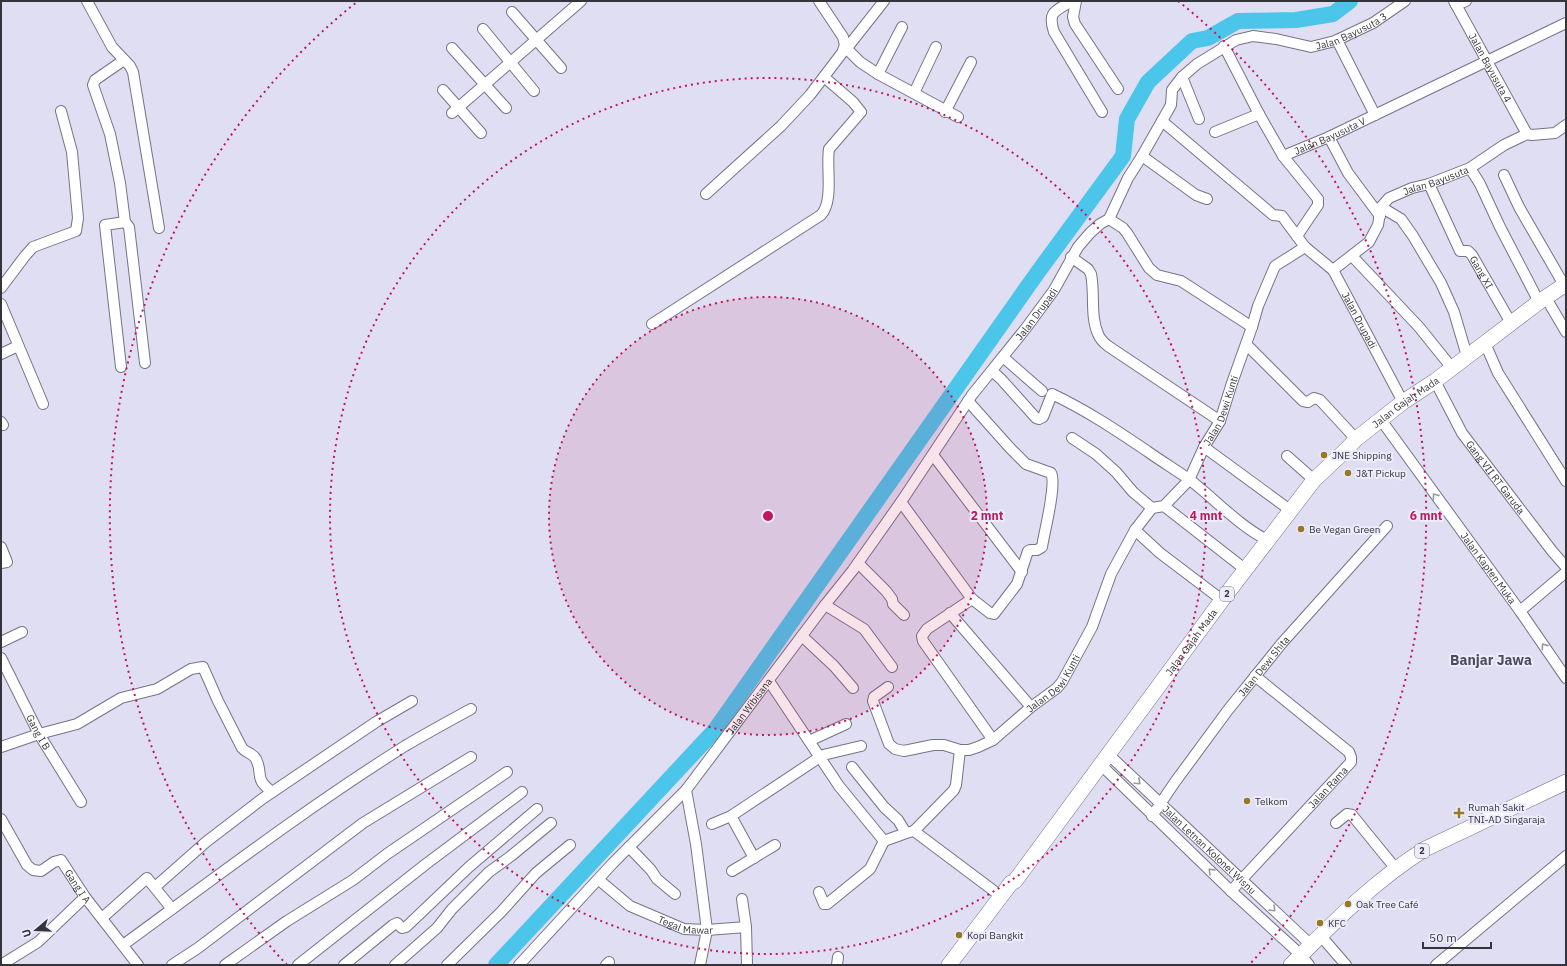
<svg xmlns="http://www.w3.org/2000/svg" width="1567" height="966" font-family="'IBM Plex Sans',sans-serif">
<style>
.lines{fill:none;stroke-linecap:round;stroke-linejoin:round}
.river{stroke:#4cc5eb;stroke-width:16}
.minor-casing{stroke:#757486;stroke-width:12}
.highway-casing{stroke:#757486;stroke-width:16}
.minor{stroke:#fff;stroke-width:10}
.highway{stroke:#fff;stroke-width:15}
.oneway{stroke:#9a9a9d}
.ring{fill:none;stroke:#c2185b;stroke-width:2;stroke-dasharray:2 4}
.poi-dot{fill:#967921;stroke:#ececfc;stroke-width:1.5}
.labels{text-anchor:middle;stroke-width:4;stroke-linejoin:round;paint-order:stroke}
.shield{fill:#ececfc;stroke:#6b6b75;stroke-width:1}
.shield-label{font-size:9px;font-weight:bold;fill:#34343b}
.street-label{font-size:10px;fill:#34343b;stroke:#ececfc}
.poi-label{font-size:10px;fill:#34343b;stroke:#ececfc;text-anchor:start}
.district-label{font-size:14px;font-weight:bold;fill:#4d4c5c;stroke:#ececfc}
.centre{fill:#c2185b;stroke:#ececfc;stroke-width:2}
.ring-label{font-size:12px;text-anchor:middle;font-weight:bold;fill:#c2185b;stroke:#ececfc;stroke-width:4;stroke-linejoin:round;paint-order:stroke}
</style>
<rect width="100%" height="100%" fill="#dfdef2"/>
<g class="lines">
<path class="river" d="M 496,965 L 715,730 L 1038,272 L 1123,156 L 1127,119 L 1148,82 L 1192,41 L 1208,38 L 1238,21 L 1296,20 L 1333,14 L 1350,1"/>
<g class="minor-casing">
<g id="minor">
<path d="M 87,1 L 112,47 L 130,66 L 133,72 L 159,228"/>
<path d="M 1072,1 C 1056,11 1047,11 1054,32 L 1102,112"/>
<path d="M 1076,1 L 1073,17 L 1075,24 L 1118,89"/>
<path id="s1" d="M 1454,1 L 1527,134"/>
<path d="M 1456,5 L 1466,1"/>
<path d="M 512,12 L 561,68"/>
<path d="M 483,29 L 534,91"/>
<path d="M 1337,40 L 1375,115"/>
<path d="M 1224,46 L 1259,114 L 1283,156 L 1318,199 L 1318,205 L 1297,236"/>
<path d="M 845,47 L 860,62 L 878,74 L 958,117"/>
<path d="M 452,48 L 506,108"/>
<path d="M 847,48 L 884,1"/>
<path d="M 124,60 L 95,80 L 93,85 L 110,134 L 120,183 L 125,222 L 129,227 L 145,363"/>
<path d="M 878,74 L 902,27"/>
<path d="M 1182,77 L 1199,119"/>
<path d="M 443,90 L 481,133"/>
<path d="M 914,93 L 936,47"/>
<path d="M 945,112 L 971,62"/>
<path d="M 452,113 L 581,1"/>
<path id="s2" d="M 1162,121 L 1273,215 L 1282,216 L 1305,247 L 1333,270 L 1403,402"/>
<path d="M 1215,132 L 1259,114"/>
<path d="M 1329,137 L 1348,173 L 1380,216"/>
<path d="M 1142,156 L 1196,195 L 1207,199"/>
<path id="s3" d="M 1283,156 L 1329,137 L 1566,23"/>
<path d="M 1470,168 L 1480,184 L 1500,227 L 1539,302"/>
<path d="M 1504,175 L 1519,207 L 1564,285"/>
<path id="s4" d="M 1429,184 L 1460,251 L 1468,251 L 1472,255 L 1511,323"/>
<path d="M 706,194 L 781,126 L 810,95 L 842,53 L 845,45 L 843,37 L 819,1"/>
<path d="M 1381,207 L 1401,219 L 1413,236 L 1441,283 L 1454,312 L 1467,356"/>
<path d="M 1109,219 L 1123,228 L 1127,233 L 1149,268 L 1157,275 L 1181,281 L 1252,327"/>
<path d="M 1352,256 L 1419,327 L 1452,368"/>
<path d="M 1071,257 L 1088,269 L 1091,274 C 1095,294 1090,316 1098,334 C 1100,339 1104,343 1108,346 L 1220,421"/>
<path id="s5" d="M 1333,270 L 1369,242 L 1378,225 L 1381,207 L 1389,198 L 1412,188 L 1429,184 L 1470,168 L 1504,145 L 1527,134 L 1532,135 L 1555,133 L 1566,125"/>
<path d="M 1,288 L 25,256 L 33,247 L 76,231 L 78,218 L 72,152 L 61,111"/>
<path d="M 1546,298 L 1566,332"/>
<path d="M 1,304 L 43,404"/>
<path d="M 652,324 L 821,215 C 834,201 826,167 829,149 L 861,112 L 853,102 L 824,77"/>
<path d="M 1485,343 L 1498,373 L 1566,481"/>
<path d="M 1246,344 L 1303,401 L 1308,402 L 1314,398 L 1320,400 L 1356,439"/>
<path d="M 1,354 L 18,346"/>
<path d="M 1003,357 L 1027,378 L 1042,391"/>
<path d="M 121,367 L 105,225 L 125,222"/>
<path d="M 992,371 L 1001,379 L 1036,418 L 1039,419 L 1043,417 L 1052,394 C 1086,410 1116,430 1147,451 C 1161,461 1176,470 1190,480 C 1216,500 1238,525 1267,540"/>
<path id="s6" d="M 1435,381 L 1462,433 L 1552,551 L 1566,567"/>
<path id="s7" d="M 1381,420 L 1520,611 L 1566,678"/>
<path d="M 1,422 L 3,425"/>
<path d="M 1072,438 L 1096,454 L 1116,472 L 1133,492 L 1152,508"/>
<path d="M 1204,447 L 1290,510"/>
<path d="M 933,455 L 1022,572"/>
<path d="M 1287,456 L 1314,480"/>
<path id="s8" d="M 901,502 L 972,395 L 1026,328 L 1054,290 L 1078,247 L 1090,233 L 1100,224 L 1109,219 L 1128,178 L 1142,156 L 1171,105 L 1172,90 L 1182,77 L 1197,64 L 1236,40 L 1253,36 L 1276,39 L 1311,47 L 1335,41 L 1373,23 L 1405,1"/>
<path d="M 1164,506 L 1246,570"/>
<path d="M 1135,530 L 1160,553 L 1222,600"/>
<path d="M 1,547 L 7,562 L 1,563"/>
<path d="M 858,563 L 886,591 L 892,599 L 893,604 L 904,615"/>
<path d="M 972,599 L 927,629 L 922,636 L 923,641 L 993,740"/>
<path d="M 825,605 L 864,629 L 892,667"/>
<path d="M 1520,611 L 1566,572"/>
<path d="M 950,613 L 1031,707"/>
<path d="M 802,636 L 834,666 L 853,688"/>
<path d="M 1,642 L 22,632"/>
<path id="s9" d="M 1,658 L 39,734 L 81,802"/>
<path d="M 769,681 L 839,786 L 884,841"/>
<path id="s10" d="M 888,687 L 874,697 L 873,701 L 889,744 L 895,749 L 904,751 L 933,745 L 944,745 L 960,750 L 969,750 L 978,747 L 993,740 L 1031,707 L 1057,688 L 1062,682 L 1092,627 L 1111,574 L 1135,530 L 1152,508 L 1164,506 L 1189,480 L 1204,447 L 1220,421 L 1232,383 L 1252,327 L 1258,306 L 1275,266 L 1305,247"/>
<path d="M 809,741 L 846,724"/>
<path d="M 1,747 L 39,734 L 77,724 L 121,698 L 157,689 L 191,669 L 203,667 L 218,701 L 242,748 C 246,753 253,753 256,759 C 264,776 253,777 272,792"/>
<path id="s11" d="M 1109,755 L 1310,944"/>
<path d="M 1101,765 L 1231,891 L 1301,955 L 1309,965"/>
<path d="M 852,767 L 884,807 L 898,820 L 906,833"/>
<path d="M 686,790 L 696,844 L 707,930 L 700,965"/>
<path d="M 731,816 L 754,858"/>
<path id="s12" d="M 1152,816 L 1175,782 L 1228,710 L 1282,643 L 1387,526"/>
<path id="s13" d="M 1,819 L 27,865 L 33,870 L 41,871 L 54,862 L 61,860 L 85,897 L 138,965"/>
<path d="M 1336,823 L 1347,814 L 1352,815 L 1396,869"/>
<path d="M 712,824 L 731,816 L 823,755 L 861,746"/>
<path d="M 914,831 L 954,790 L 956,785 L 960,750"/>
<path d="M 884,841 L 906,833 L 914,831 L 1002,897"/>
<path d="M 629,847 L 651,870 L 657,879 L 675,894"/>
<path d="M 732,871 L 775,845"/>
<path id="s14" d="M 599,880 L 630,906 L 684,929 L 707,930 L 746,927"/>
<path d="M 155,887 L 206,842 L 262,799 L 376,722 L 412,701"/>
<path id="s15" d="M 1231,891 L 1351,762 L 1351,757 L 1349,752 L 1255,676"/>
<path d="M 819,892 L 824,904 L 827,904 L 870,869 L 884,841"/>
<path d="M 742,899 L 746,927 L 747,965"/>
<path d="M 102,918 L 147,878 L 172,909"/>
<path d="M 1320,935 L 1346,965"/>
<path d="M 123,945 C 216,877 308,807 405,746 C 427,733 449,721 471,709"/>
<path d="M 1,965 L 38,942 L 85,897"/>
<path d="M 172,965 L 198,948 L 363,823 L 471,757"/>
<path d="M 225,965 L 287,921 L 353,880 L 387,854 L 507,772"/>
<path d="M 298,965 L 426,864 L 522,792"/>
<path d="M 344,965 L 393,925 L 397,923 L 402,928 L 406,927 L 469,867 L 537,809"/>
<path d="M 395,965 L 437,928 L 452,909 L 489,872 L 511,856 L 551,823"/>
<path d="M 447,965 L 501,912 L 536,873 L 570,845"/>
<path id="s16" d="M 519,965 L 613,863 L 686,790 L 825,605 L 853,570 L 901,502 L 972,599 L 990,613 L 994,614 L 1017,584 L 1028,551 L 1030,550 L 1037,550 L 1042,547 C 1044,533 1057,484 1051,473 L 1026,464 L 1010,448 L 968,401"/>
<path d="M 606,965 L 609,962"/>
<path d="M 837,965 L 838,957"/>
<path d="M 1436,965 L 1566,856"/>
</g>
</g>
<g class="highway-casing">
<g id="highway">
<path id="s17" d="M 949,965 L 1011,883 L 1015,881 L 1032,858 L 1222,600 L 1314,480 L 1347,449 L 1356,439 L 1403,402 L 1435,381 L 1539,302 L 1566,284"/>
<path d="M 1291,965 C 1333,923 1374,881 1425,849 L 1566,782"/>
</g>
</g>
<use href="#minor" class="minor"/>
<use href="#highway" class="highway"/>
</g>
<defs><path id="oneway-chevron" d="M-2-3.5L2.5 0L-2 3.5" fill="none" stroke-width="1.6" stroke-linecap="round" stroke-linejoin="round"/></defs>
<g class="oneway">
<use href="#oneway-chevron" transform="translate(1435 496) rotate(-126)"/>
<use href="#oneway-chevron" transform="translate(1544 646) rotate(-125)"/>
<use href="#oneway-chevron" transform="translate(1138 782) rotate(43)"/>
<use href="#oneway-chevron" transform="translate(1211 871) rotate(-136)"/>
<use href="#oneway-chevron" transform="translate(1273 909) rotate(44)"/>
</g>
<circle cx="768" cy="516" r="219" fill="#c2185b" fill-opacity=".12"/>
<g class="ring">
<circle cx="768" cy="516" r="219"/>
<circle cx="768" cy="516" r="438"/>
<path d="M287 965A658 658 0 0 1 358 1M1178 1A658 658 0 0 1 1249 965"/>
</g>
<g class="poi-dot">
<circle cx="1324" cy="455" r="4"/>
<circle cx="1348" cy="473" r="4"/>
<circle cx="1301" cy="529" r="4"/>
<circle cx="1247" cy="801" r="4"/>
<path d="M1457 807h4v4h4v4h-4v4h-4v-4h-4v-4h4z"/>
<circle cx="1348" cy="904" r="4"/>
<circle cx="1320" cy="923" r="4"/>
<circle cx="959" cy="935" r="4"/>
</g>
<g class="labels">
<g class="shield">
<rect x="1220" y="587" width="14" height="14" rx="3"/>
<rect x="1415" y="844" width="14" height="14" rx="3"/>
</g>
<g class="shield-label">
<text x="1227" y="597">2</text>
<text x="1422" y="854">2</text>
</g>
<g class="street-label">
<text dy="4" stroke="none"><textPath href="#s8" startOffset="700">Jalan Bayusuta 3</textPath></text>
<text dy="4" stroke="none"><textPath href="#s1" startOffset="76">Jalan Bayusuta 4</textPath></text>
<text dy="4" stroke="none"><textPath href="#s3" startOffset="51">Jalan Bayusuta V</textPath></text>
<text dy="4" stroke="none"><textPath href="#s5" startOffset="145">Jalan Bayusuta</textPath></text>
<text dy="4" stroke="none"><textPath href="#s4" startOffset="107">Gang XI</textPath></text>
<text dy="4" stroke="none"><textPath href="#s8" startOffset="232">Jalan Drupadi</textPath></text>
<text dy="4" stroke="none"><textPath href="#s2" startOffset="286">Jalan Drupadi</textPath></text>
<text dy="4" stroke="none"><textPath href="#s17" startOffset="728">Jalan Gajah Mada</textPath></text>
<text dy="4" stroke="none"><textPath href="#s10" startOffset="589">Jalan Dewi Kunti</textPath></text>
<text dy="4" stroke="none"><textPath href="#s6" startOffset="114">Gang VII RT Garuda</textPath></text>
<text dy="4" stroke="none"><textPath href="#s7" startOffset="183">Jalan Kapten Muka</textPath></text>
<text dy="4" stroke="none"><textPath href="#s17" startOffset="404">Jalan Gajah Mada</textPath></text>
<text dy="4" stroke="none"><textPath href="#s12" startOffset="187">Jalan Dewi Shita</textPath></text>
<text dy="4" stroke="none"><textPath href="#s10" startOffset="260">Jalan Dewi Kunti</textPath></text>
<text dy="4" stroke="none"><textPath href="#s16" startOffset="347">Jalan Wibisana</textPath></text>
<text dy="4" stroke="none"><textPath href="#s9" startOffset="83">Gang I B</textPath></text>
<text dy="4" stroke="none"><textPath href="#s15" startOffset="142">Jalan Rama</textPath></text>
<text dy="4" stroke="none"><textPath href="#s11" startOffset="138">Jalan Letnan Kolonel Wisnu</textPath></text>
<text dy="4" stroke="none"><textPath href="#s13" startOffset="123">Gang I A</textPath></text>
<text dy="4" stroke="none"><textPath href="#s14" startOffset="100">Tegal Mawar</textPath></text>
</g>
<g class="poi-label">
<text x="1332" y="459">JNE Shipping</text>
<text x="1356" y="477">J&amp;T Pickup</text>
<text x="1309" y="533">Be Vegan Green</text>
<text x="1255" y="805">Telkom</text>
<text x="1468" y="811">Rumah Sakit<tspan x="1468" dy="12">TNI-AD Singaraja</tspan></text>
<text x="1356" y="908">Oak Tree Café</text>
<text x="1328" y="927">KFC</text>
<text x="967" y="939">Kopi Bangkit</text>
</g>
<g class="district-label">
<text x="1491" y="665">Banjar Jawa</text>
</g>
</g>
<circle cx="768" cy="516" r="6" class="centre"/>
<g class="ring-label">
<text x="987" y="520">2 mnt</text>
<text x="1206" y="520">4 mnt</text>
<text x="1426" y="520">6 mnt</text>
</g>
<rect width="1567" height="966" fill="none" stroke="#34343b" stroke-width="4"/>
<g transform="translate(36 930) rotate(251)" stroke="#ececfc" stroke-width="3" paint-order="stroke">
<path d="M0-3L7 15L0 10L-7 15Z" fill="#34343b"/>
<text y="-6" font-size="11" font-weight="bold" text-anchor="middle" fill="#34343b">U</text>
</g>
<path d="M1423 942v6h68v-6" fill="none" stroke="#34343b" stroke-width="2"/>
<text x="1429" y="942" font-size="12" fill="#34343b" stroke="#ececfc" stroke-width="3" paint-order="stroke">50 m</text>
</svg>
